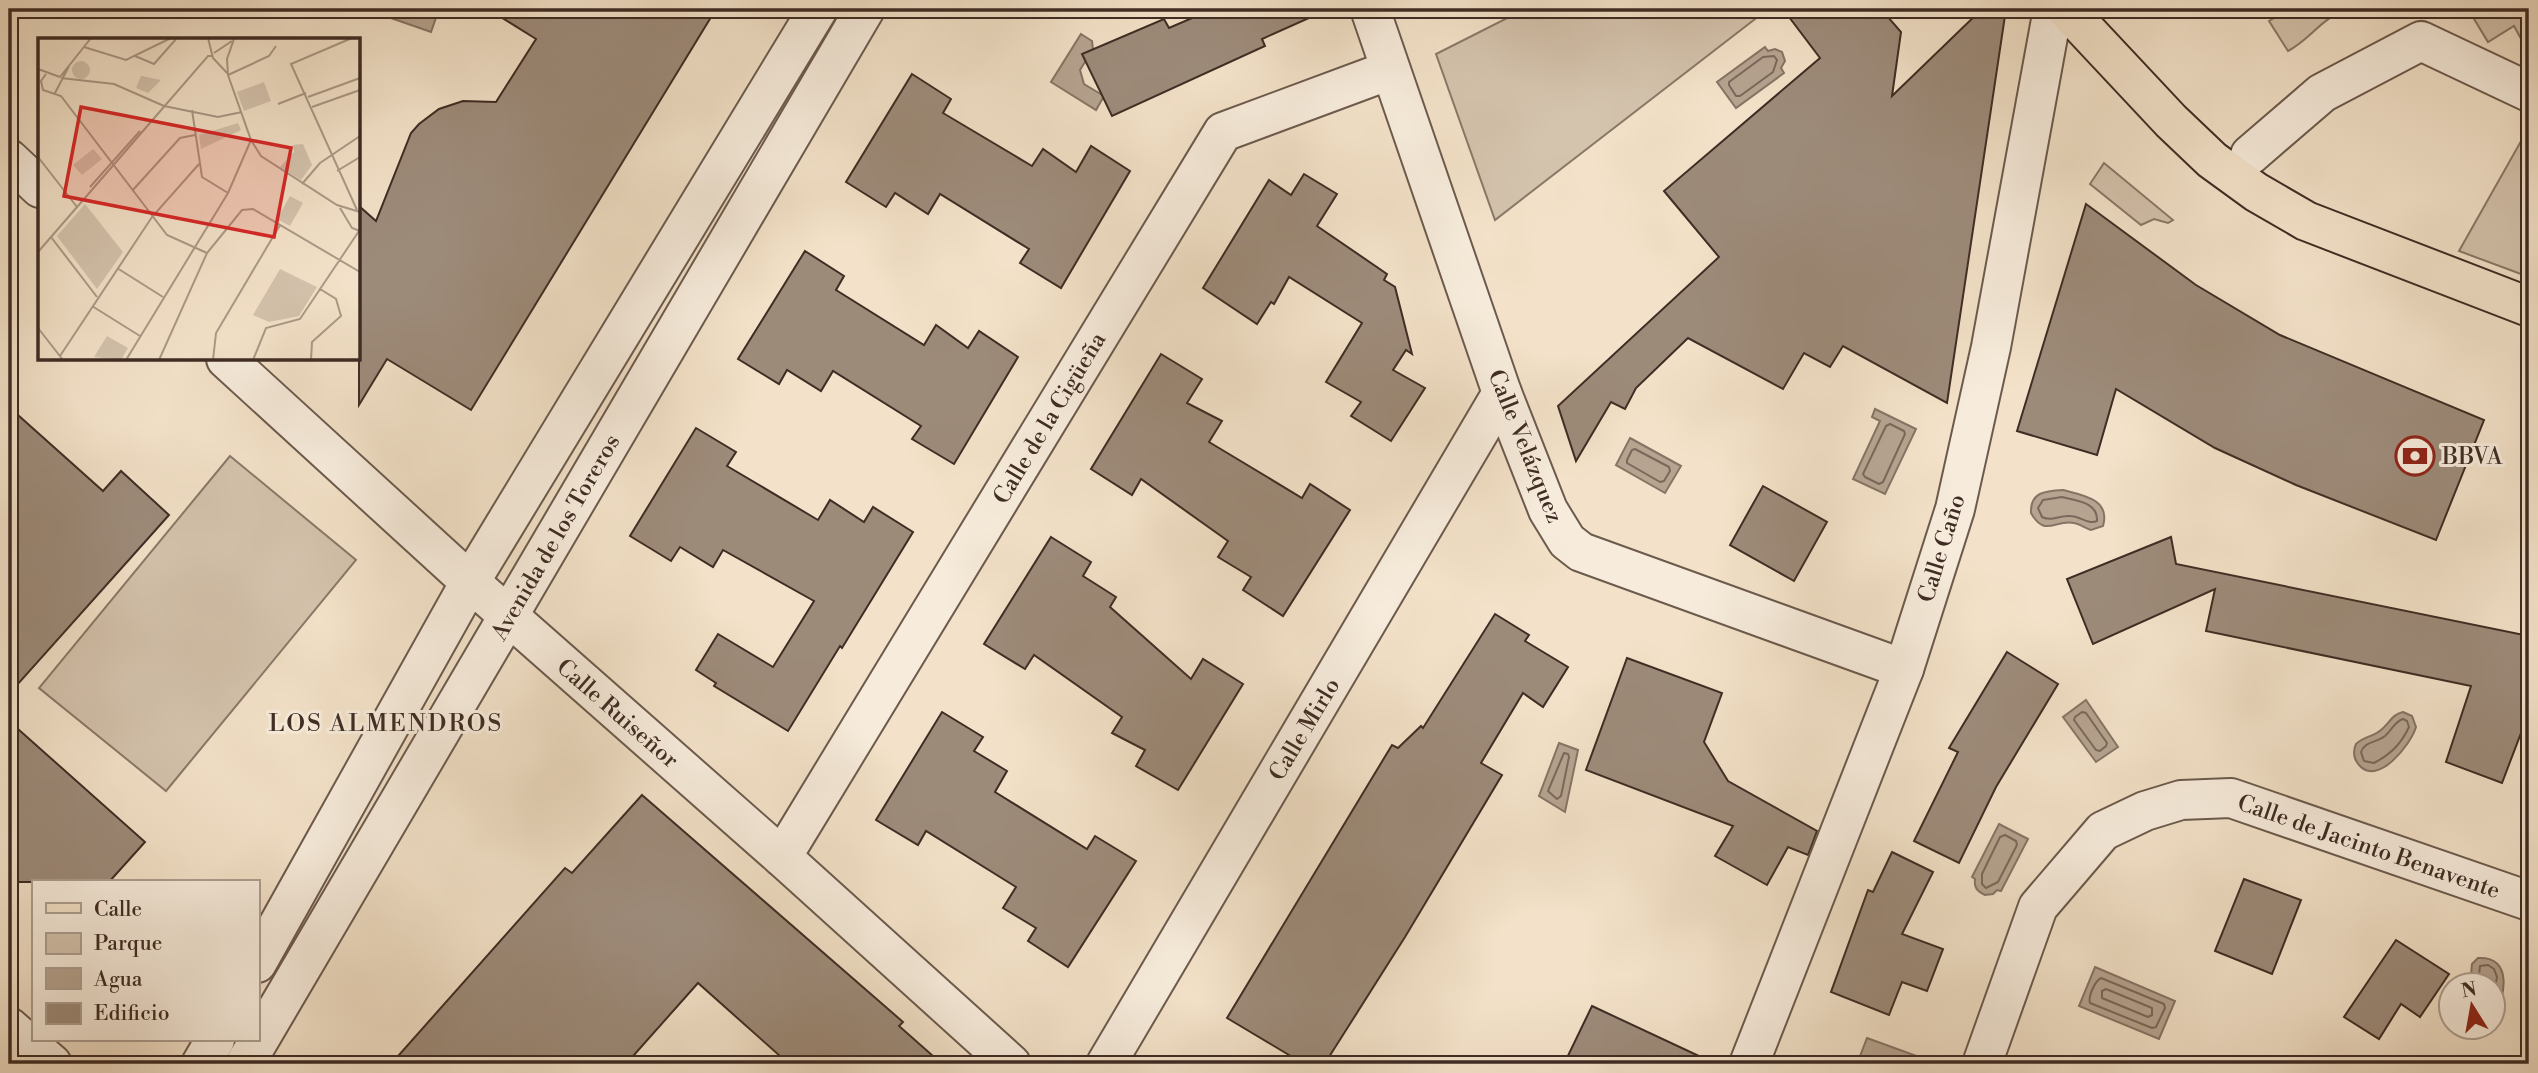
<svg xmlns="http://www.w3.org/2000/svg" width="2538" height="1073" font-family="'Libre Bodoni',serif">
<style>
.green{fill:#d4c3ad;stroke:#8a7868;stroke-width:2}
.water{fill:#b6a491;stroke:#867465;stroke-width:2}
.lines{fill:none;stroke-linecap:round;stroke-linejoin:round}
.shore{stroke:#7a685a;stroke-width:2}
.building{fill:#9d8b7a;stroke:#3f2c24;stroke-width:2}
.minor-casing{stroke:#6c5a4d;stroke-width:42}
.major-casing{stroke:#3f2c24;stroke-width:42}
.minor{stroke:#f7ecdc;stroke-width:38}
.major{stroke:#f3e2c9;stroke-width:38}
.labels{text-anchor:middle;stroke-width:6;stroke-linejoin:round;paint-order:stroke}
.street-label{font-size:23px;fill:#3f2c24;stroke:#f7ecdc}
.poi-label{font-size:23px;fill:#3f2c24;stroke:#f7ecdc;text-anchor:start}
.neighbourhood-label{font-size:24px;letter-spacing:2px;fill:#3f2c24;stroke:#f7ecdc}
.inset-road{fill:none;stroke:#ab9987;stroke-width:2}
.view{fill:#d62828;fill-opacity:0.15;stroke:#d62828;stroke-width:3.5}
.inset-edge{fill:none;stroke:#3f2c24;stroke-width:3.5}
</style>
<rect width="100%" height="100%" fill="#f3e2c9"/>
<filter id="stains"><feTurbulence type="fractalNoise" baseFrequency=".00286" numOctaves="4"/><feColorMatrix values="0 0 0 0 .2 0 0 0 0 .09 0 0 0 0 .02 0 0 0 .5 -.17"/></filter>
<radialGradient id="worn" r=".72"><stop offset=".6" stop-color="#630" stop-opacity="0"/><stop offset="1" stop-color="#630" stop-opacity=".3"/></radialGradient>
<g class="green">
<path d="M 1525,9 L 1768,9 L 1495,220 L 1436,54 Z"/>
<path d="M 2289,9 L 2347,9 C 2319,20 2312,38 2288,51 L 2269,21 Z"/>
<path d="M 2468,9 L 2529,9 L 2529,43 L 2525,46 L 2514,26 L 2488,42 Z"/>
<path d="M 2529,127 L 2529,277 L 2459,251 Z"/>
<path d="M 2104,163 L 2173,220 L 2168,223 L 2154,219 L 2141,225 L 2090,184 Z"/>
<path d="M 230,456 L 356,560 L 166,791 L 39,688 Z"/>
</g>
<g class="water">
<path d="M 365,9 L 439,9 L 431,32 Z"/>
<path d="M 1081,34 L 1092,41 L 1093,49 L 1080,70 L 1084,84 L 1104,96 L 1096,110 L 1051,82 Z"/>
<path d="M 1765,47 L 1768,51 L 1775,49 L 1782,52 L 1785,61 L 1781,68 L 1784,73 L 1736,108 L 1717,82 Z"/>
<path d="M 1875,409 L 1916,429 L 1885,494 L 1853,479 L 1880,421 L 1872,417 Z"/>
<path d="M 1630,438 L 1681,466 L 1665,493 L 1616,465 Z"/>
<path d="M 2063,490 C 2082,495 2111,499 2103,526 L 2091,530 C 2085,528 2080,524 2074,523 C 2055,519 2045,538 2031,513 C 2030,492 2045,491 2063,490 Z"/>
<path d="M 2086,700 L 2118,747 L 2096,762 L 2063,717 Z"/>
<path d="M 2403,712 L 2412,716 L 2416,727 C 2411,744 2378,787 2359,765 C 2353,758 2353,751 2356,744 C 2364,736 2373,737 2381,730 C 2390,723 2391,715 2403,712 Z"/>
<path d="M 1559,743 L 1578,750 L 1565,812 L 1539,796 Z"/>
<path d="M 1999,824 L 2028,839 L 2001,891 L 1997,890 L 1993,894 L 1985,895 C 1977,891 1974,888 1975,879 L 1972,877 Z"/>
<path d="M 2478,958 C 2513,956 2506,997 2493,1017 L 2492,986 L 2470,985 L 2472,964 Z"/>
<path d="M 2095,967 L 2175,1001 L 2159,1039 L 2079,1006 Z"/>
<path d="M 1867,1038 L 1925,1059 L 1923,1064 L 1857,1064 Z"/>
</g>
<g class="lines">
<g class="shore">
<path d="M 1774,56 L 1777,60 L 1773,72 L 1740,96 L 1736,96 L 1729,85 L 1729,82 L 1763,57 Z"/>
<path d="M 1890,424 L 1904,431 L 1905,434 L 1883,482 L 1879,484 L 1865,477 L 1863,474 L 1886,426 Z"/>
<path d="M 1635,449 L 1669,467 L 1670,471 L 1664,481 L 1660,482 L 1627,463 L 1627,460 L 1632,450 Z"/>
<path d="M 2062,497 C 2077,501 2098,502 2097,521 C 2088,525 2080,516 2070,516 C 2059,515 2052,522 2042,517 L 2038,508 L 2043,500 Z"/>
<path d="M 2082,712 L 2086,713 L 2107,743 L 2106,746 L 2100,751 L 2096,750 L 2074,720 L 2075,717 Z"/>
<path d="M 2403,719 L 2407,721 L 2409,727 C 2401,744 2391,754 2374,763 L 2364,761 L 2361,752 C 2365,741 2376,743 2385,736 C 2392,730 2394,722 2403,719 Z"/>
<path d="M 1564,753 L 1568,754 L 1569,757 L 1561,796 L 1557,799 L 1548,791 Z"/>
<path d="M 2005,835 L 2016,841 L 2017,845 L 1998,882 L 1986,888 L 1982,884 L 1982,874 L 2000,837 Z"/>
<path d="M 2101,978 L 2164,1004 L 2165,1008 L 2156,1027 L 2152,1028 L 2090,1003 C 2088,996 2095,981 2101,978 Z"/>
<path d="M 2478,986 L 2480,966 L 2488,965 L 2494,969 L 2497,977 L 2492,1002"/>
<path d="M 2106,989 L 2152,1008 L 2152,1015 L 2148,1017 L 2102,998 L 2102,991 Z"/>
</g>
</g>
<g class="building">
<path d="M 488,9 L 716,9 L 471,410 L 387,359 L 359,405 L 359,206 L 376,221 L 411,133 L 419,124 L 439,109 L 463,101 L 496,102 L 536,39 Z"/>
<path d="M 1213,9 L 1329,9 L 1262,39 L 1265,46 L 1112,116 L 1082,54 L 1164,19 L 1169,28 Z"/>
<path d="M 1783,9 L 1881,9 L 1901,32 L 1892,96 L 1982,9 L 2006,9 L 1947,403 L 1843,346 L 1830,367 L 1804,353 L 1783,389 L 1688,338 L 1636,388 L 1625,409 L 1611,402 L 1576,461 L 1558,406 L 1719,257 L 1664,191 L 1820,58 Z"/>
<path d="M 912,74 L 951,99 L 943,113 L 1032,166 L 1043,149 L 1076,172 L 1091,146 L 1130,171 L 1061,288 L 1020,263 L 1029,249 L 940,194 L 928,214 L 895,193 L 886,207 L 846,182 Z"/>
<path d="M 1304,174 L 1337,194 L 1317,226 L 1387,274 L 1384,280 L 1395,287 L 1412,354 L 1406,350 L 1393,370 L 1425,388 L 1391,441 L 1351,416 L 1361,402 L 1326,382 L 1362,323 L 1289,277 L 1274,304 L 1271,302 L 1257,324 L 1203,288 L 1269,180 L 1291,195 Z"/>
<path d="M 2086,204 L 2196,285 L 2280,335 L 2484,420 L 2436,540 L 2296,485 L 2215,448 L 2116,389 L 2097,455 L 2017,431 Z"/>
<path d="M 805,251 L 844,276 L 836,290 L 924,345 L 936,325 L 968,348 L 979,331 L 1018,357 L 954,464 L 912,439 L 921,426 L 833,371 L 821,391 L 787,370 L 779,384 L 738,359 Z"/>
<path d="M 1161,354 L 1202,379 L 1187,403 L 1222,421 L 1209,442 L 1302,498 L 1310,484 L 1350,510 L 1283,616 L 1243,590 L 1251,577 L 1218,557 L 1228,541 L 1141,479 L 1132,495 L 1091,469 Z"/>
<path d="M 9,407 L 103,491 L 121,471 L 169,515 L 9,694 Z"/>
<path d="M 696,428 L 736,452 L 727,466 L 818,520 L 830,500 L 864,522 L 873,507 L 913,532 L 842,648 L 840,646 L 788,731 L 714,686 L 716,683 L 696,670 L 718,634 L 773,667 L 814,601 L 723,550 L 713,567 L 680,547 L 671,561 L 630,536 Z"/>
<path d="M 1763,486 L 1827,522 L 1794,581 L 1730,545 Z"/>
<path d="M 1051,537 L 1091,562 L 1083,576 L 1116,597 L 1110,607 L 1191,679 L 1203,659 L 1243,684 L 1178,790 L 1136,766 L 1145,750 L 1112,733 L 1122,717 L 1034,655 L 1025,669 L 984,644 Z"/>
<path d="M 2171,537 L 2176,564 L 2529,636 L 2529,712 L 2502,783 L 2446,762 L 2471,686 L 2206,631 L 2215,589 L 2093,644 L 2067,579 Z"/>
<path d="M 1495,614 L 1529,635 L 1525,641 L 1568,667 L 1543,707 L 1523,693 L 1481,763 L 1502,775 L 1405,937 L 1329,1057 L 1304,1064 L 1227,1018 L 1392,745 L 1398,748 L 1421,726 L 1423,728 Z"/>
<path d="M 2007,652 L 2058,684 L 1996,787 L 1959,863 L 1914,841 L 1958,752 L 1949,748 Z"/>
<path d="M 1627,658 L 1722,693 L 1704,742 L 1728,781 L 1817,831 L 1808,855 L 1788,847 L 1767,885 L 1715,856 L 1733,826 L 1586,770 Z"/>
<path d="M 942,712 L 983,737 L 974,751 L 1007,771 L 995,792 L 1087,849 L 1095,836 L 1136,861 L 1068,967 L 1028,941 L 1036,928 L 1003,908 L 1016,887 L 926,831 L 918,845 L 876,820 Z"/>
<path d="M 9,721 L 145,842 L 109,882 L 9,882 Z"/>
<path d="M 642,795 L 903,1022 L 899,1026 L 942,1064 L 789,1064 L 698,983 L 626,1064 L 391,1064 L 565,868 L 572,873 Z"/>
<path d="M 1892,852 L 1933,872 L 1902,934 L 1943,949 L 1927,991 L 1902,982 L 1889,1015 L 1831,992 L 1868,890 L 1873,892 Z"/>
<path d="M 2244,879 L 2301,900 L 2272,974 L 2215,951 Z"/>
<path d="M 2396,940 L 2449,974 L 2420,1017 L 2401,1004 L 2379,1039 L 2344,1017 Z"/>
<path d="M 1592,1006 L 1716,1064 L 1564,1064 Z"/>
</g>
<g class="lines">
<g class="minor-casing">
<g id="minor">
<path d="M 1370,9 L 1502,393 L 1548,510 L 1567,541 L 1581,552 L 1904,669"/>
<path d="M 2250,155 L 2322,93 L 2421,41 L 2529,92"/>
<path d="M 9,159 L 40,188"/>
<path d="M 226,359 L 470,582 L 782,857 L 1011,1064"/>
<path d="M 782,857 L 1223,132 L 1390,70"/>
<path d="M 257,963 L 470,582 L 818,9"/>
<path d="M 9,1027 L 52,1064"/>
<path d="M 201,1064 L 215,1040"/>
<path d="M 245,1064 L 865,9"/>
<path d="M 1106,1064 L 1502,393"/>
<path d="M 1749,1064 L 1904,669 L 1955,509 L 1991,347 L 2053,9"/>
<path d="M 1982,1064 L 2038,907 L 2103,831 L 2145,811 L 2181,800 L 2231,798 L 2529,901"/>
</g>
</g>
<g class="major-casing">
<path id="major" d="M 2066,9 L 2171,121 L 2212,160 L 2256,192 L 2306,221 L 2529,307"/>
</g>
<use href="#minor" class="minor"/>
<use href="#major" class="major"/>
</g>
<defs>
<g id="bank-ring" transform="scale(2.0125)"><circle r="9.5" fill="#f7ecdc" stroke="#8f2418" stroke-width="1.5"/><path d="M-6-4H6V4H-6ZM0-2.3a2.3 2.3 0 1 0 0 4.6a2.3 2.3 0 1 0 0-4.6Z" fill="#8f2418"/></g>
</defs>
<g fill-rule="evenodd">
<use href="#bank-ring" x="2415" y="456"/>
</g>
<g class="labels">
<g class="street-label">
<text transform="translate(1049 418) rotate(-59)" y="8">Calle de la Cigüeña</text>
<text transform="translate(1526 446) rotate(68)" y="8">Calle Velázquez</text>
<text transform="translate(555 537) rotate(-60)" y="8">Avenida de los Toreros</text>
<text transform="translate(1941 548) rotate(-73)" y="8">Calle Caño</text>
<text transform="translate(618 713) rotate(41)" y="8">Calle Ruiseñor</text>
<text transform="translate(1304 729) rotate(-59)" y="8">Calle Mirlo</text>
<text transform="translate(2369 846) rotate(19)" y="8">Calle de Jacinto Benavente</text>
</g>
<g class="poi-label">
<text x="2442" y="464">BBVA</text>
</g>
<g class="neighbourhood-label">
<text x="386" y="731">LOS ALMENDROS</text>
</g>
</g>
<g transform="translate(38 38)">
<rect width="322" height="322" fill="#f3e2c9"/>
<path d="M34 32a9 9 0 1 1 18 0a9 9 0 1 1-18 0ZM 103,38 L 104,38 L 123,42 L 110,55 L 98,50 ZM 226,44 L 233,63 L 206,73 L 199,54 ZM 200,85 L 203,92 L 163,111 L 161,97 ZM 265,106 L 274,127 L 263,142 L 242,129 L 256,114 L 255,107 ZM 55,111 L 64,121 L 44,137 L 35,127 ZM 252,158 L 265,165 L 252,188 L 239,181 ZM 47,166 L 85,214 L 59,251 L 19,198 ZM 242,231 L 279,249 L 261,278 L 231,284 L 215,277 ZM 69,298 L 90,310 L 83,322 L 56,319 Z" fill="#d4c3ad"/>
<path class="inset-road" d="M 170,0 L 175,20 L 190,36M 314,0 L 253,26 L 319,172M 196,1 L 189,21 L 190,37 L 213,102 L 223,118 L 299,167 L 322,174M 46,9 L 88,22 L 133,0M 176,15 L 194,3M 97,18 L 116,26 L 139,0M 0,31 L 22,39M 8,36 L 3,43 L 5,52 L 23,58 L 129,197 L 169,215M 190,37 L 231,18 L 238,8M 22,39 L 53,0M 23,40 L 76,46 L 126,68 L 180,79 L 204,74M 17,55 L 31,28M 270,59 L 322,40M 240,66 L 268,55M 274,69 L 322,52M 154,72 L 164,139 L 190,155M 0,119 L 39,169M 299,133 L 322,119M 264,146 L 282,125 L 322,98M 52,149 L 102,93M 94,153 L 142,100 L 157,97M 302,170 L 314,190 L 322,193M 13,199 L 59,259M 0,214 L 170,18 L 175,18M 79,230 L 125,259M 54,268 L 102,298M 0,290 L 25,322M 22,318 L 114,179 L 161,126M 88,322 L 190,155 L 213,102M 121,322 L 169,215 L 204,172 L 215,171 L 322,234M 175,322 L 178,295 L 242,187M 215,322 L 228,290 L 262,281 L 321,193M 273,322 L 274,304 L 303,278 L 298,261 L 282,251"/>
<path class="view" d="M 43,69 L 253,110 L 236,199 L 26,158 Z"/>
<rect width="322" height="322" class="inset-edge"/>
</g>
<rect width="2538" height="1073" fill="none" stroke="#f3e2c9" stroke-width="35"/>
<rect x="10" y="10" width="2517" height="1052" fill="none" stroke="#3f2c24" stroke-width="3.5"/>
<rect x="18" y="18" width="2503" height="1038" fill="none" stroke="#3f2c24" stroke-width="2"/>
<rect x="32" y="880" width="228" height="161" fill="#f7ecdc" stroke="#ad9f92" stroke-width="2"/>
<rect x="46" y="903" width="35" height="10" fill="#f3e2c9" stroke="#ad9f92" stroke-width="2"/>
<text x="94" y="916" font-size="21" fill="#3f2c24">Calle</text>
<rect x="46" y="933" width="35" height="21" fill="#d4c3ad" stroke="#ad9f92" stroke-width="2"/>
<text x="94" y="950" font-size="21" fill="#3f2c24">Parque</text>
<rect x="46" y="968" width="35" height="21" fill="#b6a491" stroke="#ad9f92" stroke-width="2"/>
<text x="94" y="986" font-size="21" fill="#3f2c24">Agua</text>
<rect x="46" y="1003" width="35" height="21" fill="#9d8b7a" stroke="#ad9f92" stroke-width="2"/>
<text x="94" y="1020" font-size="21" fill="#3f2c24">Edificio</text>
<g transform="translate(2472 1006) rotate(349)"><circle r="33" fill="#f7ecdc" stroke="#ad9f92" stroke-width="2"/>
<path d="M0-5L12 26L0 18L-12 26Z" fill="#8f2418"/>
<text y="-10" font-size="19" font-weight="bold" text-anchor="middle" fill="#3f2c24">N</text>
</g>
<rect width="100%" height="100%" filter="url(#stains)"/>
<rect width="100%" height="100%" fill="url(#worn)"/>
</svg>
